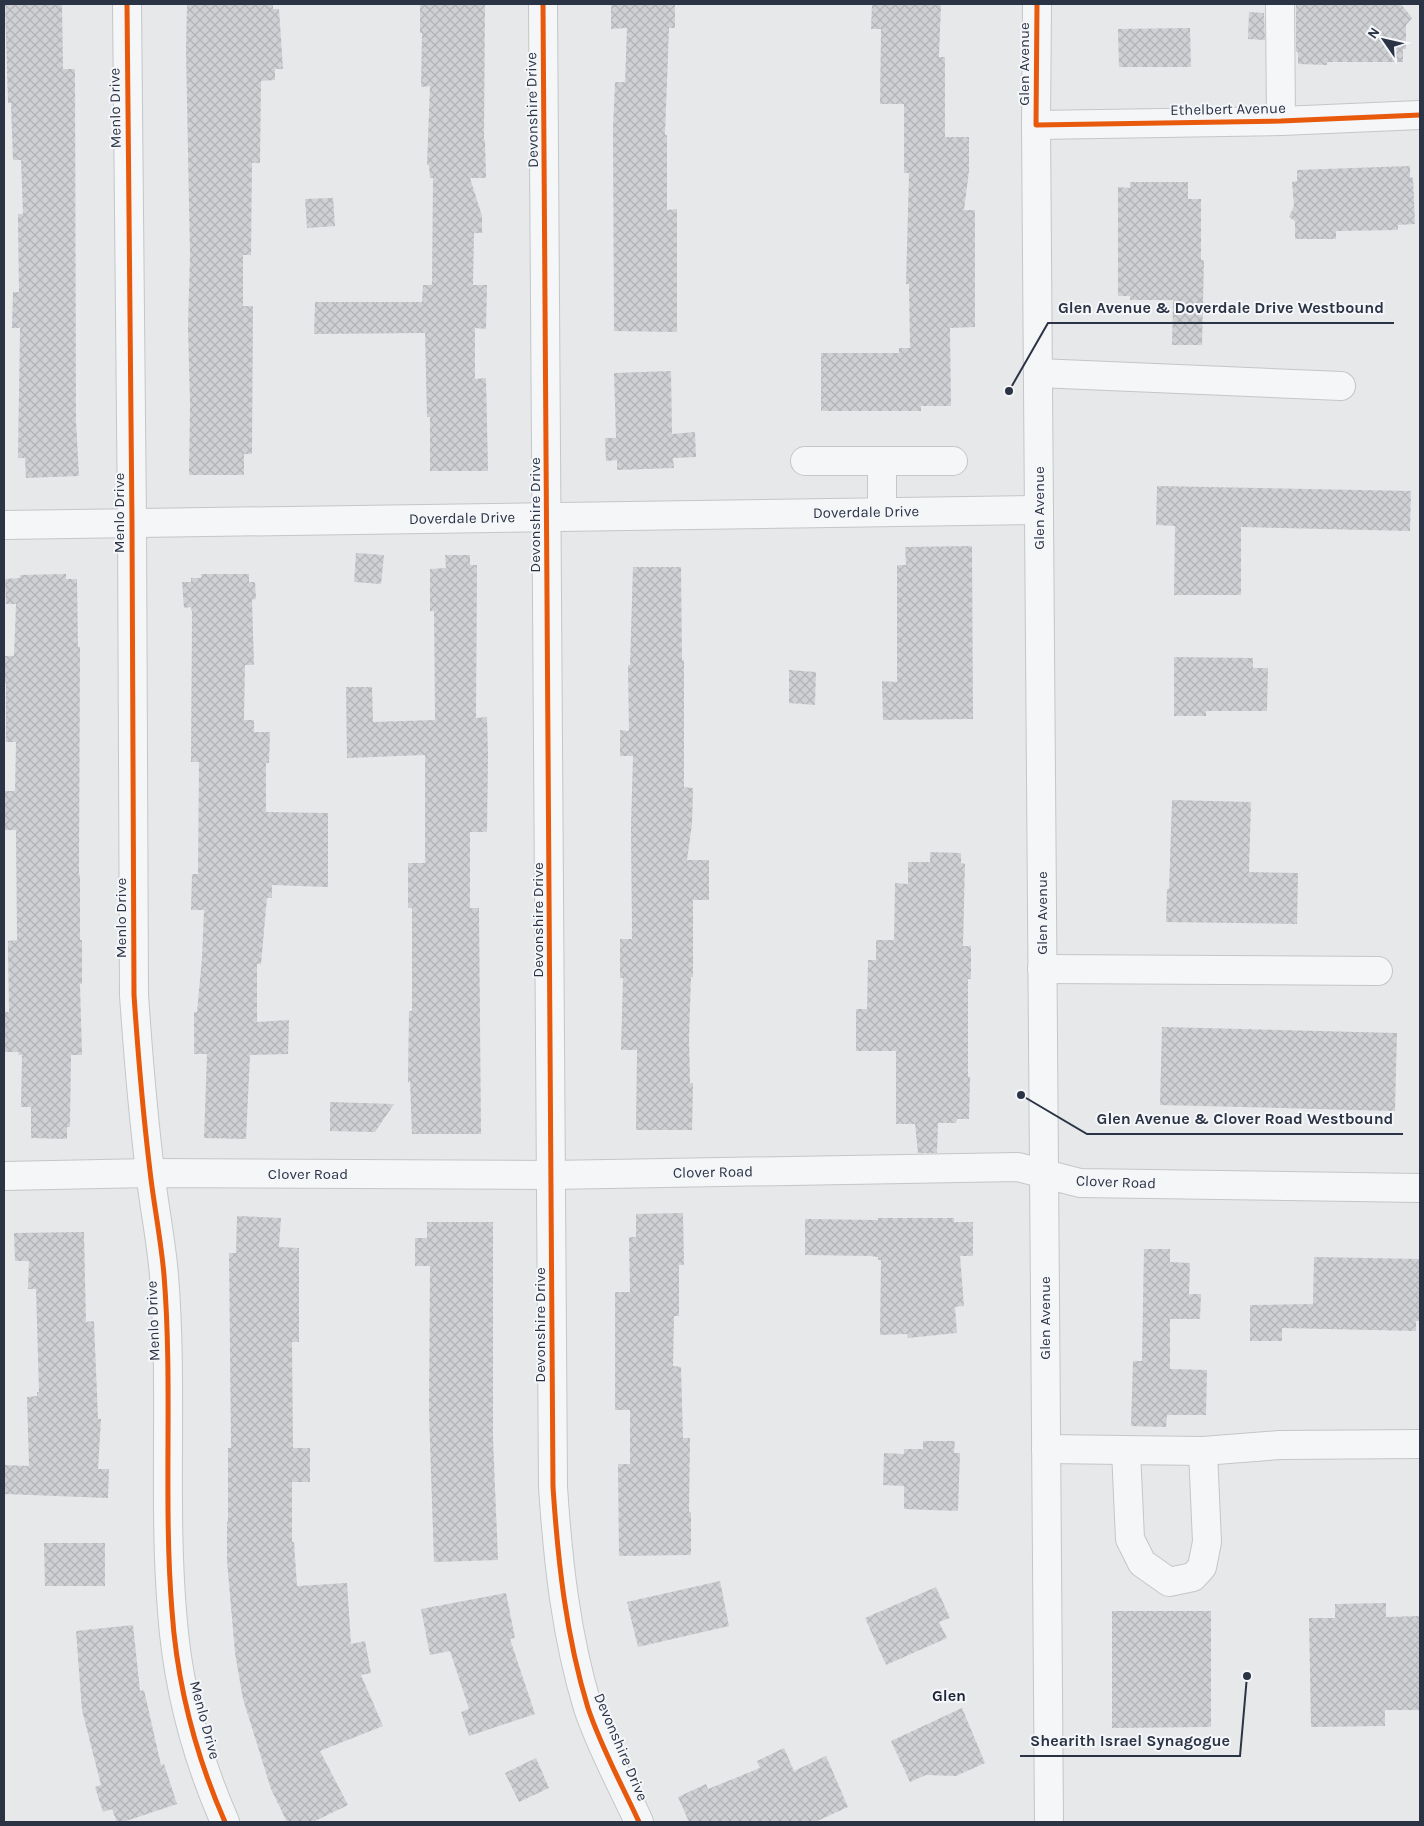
<svg xmlns="http://www.w3.org/2000/svg" width="1424" height="1826" font-family="Karla,sans-serif">
<style>
.building{fill:url(#building-cross-hatch)}
.lines{fill:none;stroke-linecap:round;stroke-linejoin:round}
.minor-casing{stroke:#c4c6c8;stroke-width:30}
.minor{stroke:#f5f6f7;stroke-width:28}
.cycleway-casing{stroke:#f4f6f9;stroke-width:8}
.cycleway{stroke:#e8590c;stroke-width:5}
.labels{text-anchor:middle;stroke-width:4;stroke-linejoin:round;paint-order:stroke}
.street-label{font-size:15px;fill:#2b3445;stroke:#f4f6f9}
.neighbourhood-label{font-size:16px;font-weight:bold;fill:#1d2536;stroke:#f4f6f9}
.leader{fill:none;stroke:#2b3445;stroke-width:2}
.callout-dot{fill:#2b3445;stroke:#f4f6f9;stroke-width:2}
.callout-label{font-size:16px;text-anchor:middle;font-weight:bold;fill:#2b3445;stroke:#f4f6f9;stroke-width:4;stroke-linejoin:round;paint-order:stroke}
</style>
<defs>
<pattern id="building-cross-hatch" width="8" height="8" patternUnits="userSpaceOnUse" patternTransform="scale(1.25)"><rect width="8" height="8" fill="#ced0d3"/><path d="M0 0l8 8M0 8l8-8" fill="none" stroke="#b1b3b6"/></pattern>
</defs>
<rect width="100%" height="100%" fill="#e6e8ea"/>
<g class="building">
<path d="M 5,4 L 62,4 L 63,69 L 75,69 L 76,421 L 79,476 L 26,478 L 25,458 L 18,458 L 20,328 L 12,328 L 13,292 L 19,292 L 18,218 L 18,214 L 23,214 L 21,160 L 13,160 L 11,103 L 8,103 Z"/>
<path d="M 187,4 L 273,4 L 273,9 L 279,9 L 283,69 L 275,69 L 275,80 L 261,81 L 260,163 L 252,163 L 251,255 L 243,255 L 243,306 L 253,306 L 252,454 L 244,454 L 244,475 L 189,475 L 190,404 L 188,327 L 190,255 L 186,50 Z"/>
<path d="M 420,4 L 485,4 L 484,140 L 485,140 L 486,178 L 470,178 L 482,216 L 482,233 L 474,233 L 473,285 L 487,285 L 486,329 L 475,328 L 475,379 L 486,378 L 488,471 L 430,471 L 430,417 L 427,417 L 425,333 L 314,334 L 315,302 L 422,302 L 423,285 L 432,285 L 433,178 L 430,178 L 429,165 L 427,165 L 430,86 L 421,87 L 422,33 L 420,33 Z"/>
<path d="M 611,4 L 675,4 L 675,28 L 669,28 L 665,135 L 667,135 L 667,210 L 677,209 L 677,332 L 614,331 L 613,129 L 615,82 L 625,82 L 627,28 L 611,29 Z"/>
<path d="M 872,4 L 941,4 L 939,57 L 945,57 L 945,137 L 969,137 L 969,171 L 964,210 L 975,210 L 975,327 L 950,328 L 951,406 L 921,406 L 921,411 L 821,411 L 821,353 L 899,353 L 899,348 L 910,348 L 909,284 L 906,284 L 909,173 L 904,173 L 904,104 L 880,104 L 881,29 L 871,29 Z"/>
<path d="M 1296,4 L 1401,4 L 1412,18 L 1406,25 L 1406,49 L 1403,49 L 1403,62 L 1327,62 L 1327,65 L 1298,64 L 1298,52 L 1296,52 Z"/>
<path d="M 1249,12 L 1264,13 L 1265,40 L 1248,39 Z"/>
<path d="M 1190,28 L 1191,67 L 1119,67 L 1118,29 Z"/>
<path d="M 1410,166 L 1410,177 L 1413,178 L 1415,224 L 1398,225 L 1398,230 L 1336,231 L 1336,239 L 1295,239 L 1295,221 L 1289,217 L 1294,206 L 1292,182 L 1297,181 L 1297,170 Z"/>
<path d="M 1130,182 L 1188,182 L 1188,199 L 1201,199 L 1201,260 L 1204,260 L 1202,345 L 1172,345 L 1173,300 L 1130,300 L 1130,296 L 1118,296 L 1118,187 L 1130,188 Z"/>
<path d="M 333,198 L 335,226 L 307,228 L 305,199 Z"/>
<path d="M 671,371 L 672,434 L 695,432 L 696,457 L 673,458 L 674,468 L 617,470 L 617,460 L 606,461 L 605,438 L 616,438 L 614,373 Z"/>
<path d="M 1157,486 L 1411,491 L 1410,531 L 1241,527 L 1241,595 L 1174,595 L 1175,526 L 1156,525 Z"/>
<path d="M 972,546 L 973,719 L 883,720 L 882,681 L 897,682 L 897,565 L 906,565 L 905,547 Z"/>
<path d="M 356,553 L 384,555 L 381,584 L 354,582 Z"/>
<path d="M 445,555 L 470,555 L 470,565 L 477,565 L 476,718 L 487,717 L 488,755 L 487,832 L 470,832 L 470,908 L 479,908 L 481,1134 L 412,1134 L 410,1080 L 408,1083 L 409,1011 L 412,1011 L 412,908 L 408,908 L 408,863 L 425,863 L 425,755 L 347,758 L 346,687 L 372,687 L 373,722 L 435,720 L 434,611 L 430,611 L 430,569 L 446,568 Z"/>
<path d="M 633,567 L 681,567 L 682,660 L 684,660 L 684,787 L 693,788 L 692,824 L 687,860 L 709,860 L 709,900 L 693,900 L 693,977 L 691,977 L 689,1038 L 690,1083 L 693,1083 L 692,1130 L 636,1130 L 637,1050 L 621,1050 L 623,978 L 620,978 L 620,939 L 632,939 L 631,826 L 633,756 L 620,756 L 620,730 L 629,731 L 628,665 L 630,665 Z"/>
<path d="M 66,574 L 66,579 L 77,579 L 78,647 L 80,647 L 79,875 L 80,875 L 80,940 L 82,940 L 82,984 L 80,984 L 82,1055 L 71,1055 L 70,1127 L 67,1127 L 67,1139 L 31,1138 L 31,1107 L 21,1107 L 22,1055 L 18,1055 L 19,1052 L 4,1052 L 4,1012 L 9,1012 L 8,941 L 17,940 L 16,830 L 5,830 L 5,791 L 15,791 L 16,742 L 6,742 L 6,683 L 4,683 L 4,656 L 14,656 L 16,604 L 6,604 L 5,579 L 20,578 L 20,575 Z"/>
<path d="M 201,574 L 249,574 L 249,582 L 255,582 L 256,599 L 252,600 L 254,665 L 245,665 L 244,720 L 254,720 L 254,732 L 270,732 L 269,763 L 266,763 L 266,812 L 328,813 L 328,887 L 272,885 L 272,898 L 267,898 L 261,964 L 257,964 L 257,1022 L 289,1020 L 288,1054 L 250,1055 L 246,1139 L 204,1138 L 207,1054 L 194,1054 L 194,1012 L 197,1012 L 202,958 L 204,910 L 191,910 L 192,874 L 198,874 L 199,762 L 191,762 L 192,612 L 191,607 L 184,608 L 182,582 L 191,582 L 191,578 L 201,578 Z"/>
<path d="M 1174,657 L 1253,658 L 1253,668 L 1268,668 L 1267,711 L 1206,711 L 1206,716 L 1174,716 Z"/>
<path d="M 789,670 L 816,672 L 815,705 L 789,703 Z"/>
<path d="M 1172,800 L 1251,802 L 1249,872 L 1298,873 L 1297,924 L 1166,922 L 1167,889 L 1169,889 Z"/>
<path d="M 930,852 L 961,853 L 961,863 L 965,864 L 963,946 L 971,946 L 971,979 L 968,979 L 968,1077 L 970,1077 L 969,1119 L 957,1119 L 956,1123 L 938,1123 L 937,1153 L 918,1153 L 915,1124 L 896,1124 L 896,1051 L 856,1051 L 856,1009 L 867,1009 L 868,960 L 876,960 L 876,940 L 894,940 L 895,883 L 908,884 L 908,862 L 930,862 Z"/>
<path d="M 1162,1027 L 1397,1033 L 1395,1111 L 1160,1105 Z"/>
<path d="M 330,1102 L 394,1104 L 375,1132 L 330,1131 Z"/>
<path d="M 683,1213 L 684,1265 L 679,1265 L 679,1316 L 674,1316 L 673,1366 L 681,1367 L 683,1438 L 690,1438 L 689,1512 L 691,1512 L 691,1555 L 619,1556 L 618,1464 L 630,1464 L 630,1410 L 615,1410 L 615,1292 L 630,1292 L 629,1237 L 636,1237 L 636,1214 Z"/>
<path d="M 237,1216 L 281,1218 L 279,1247 L 299,1248 L 299,1342 L 292,1342 L 293,1448 L 310,1448 L 310,1482 L 292,1482 L 292,1542 L 294,1542 L 297,1586 L 347,1583 L 351,1644 L 365,1641 L 371,1673 L 361,1675 L 383,1726 L 320,1751 L 348,1805 L 313,1822 L 287,1822 L 271,1789 L 243,1699 L 235,1653 L 227,1561 L 227,1522 L 228,1522 L 228,1448 L 231,1448 L 229,1253 L 236,1253 Z"/>
<path d="M 878,1218 L 954,1218 L 954,1222 L 973,1222 L 973,1256 L 960,1256 L 964,1306 L 955,1307 L 957,1333 L 908,1338 L 907,1334 L 880,1335 L 881,1260 L 878,1260 L 878,1257 L 870,1256 L 805,1255 L 805,1219 L 878,1220 Z"/>
<path d="M 427,1222 L 493,1222 L 493,1438 L 498,1560 L 434,1562 L 429,1412 L 430,1266 L 415,1266 L 415,1238 L 427,1238 Z"/>
<path d="M 84,1232 L 86,1322 L 94,1321 L 98,1419 L 101,1419 L 98,1469 L 109,1469 L 108,1498 L 4,1494 L 4,1465 L 29,1466 L 27,1397 L 37,1396 L 37,1392 L 39,1392 L 36,1289 L 28,1289 L 29,1261 L 15,1261 L 14,1233 Z"/>
<path d="M 1144,1249 L 1170,1249 L 1170,1262 L 1190,1263 L 1189,1294 L 1201,1294 L 1200,1319 L 1170,1319 L 1170,1369 L 1207,1370 L 1206,1415 L 1167,1415 L 1166,1427 L 1131,1426 L 1133,1361 L 1142,1361 Z"/>
<path d="M 1314,1257 L 1420,1259 L 1420,1321 L 1416,1321 L 1416,1331 L 1282,1328 L 1282,1341 L 1250,1341 L 1250,1305 L 1313,1304 Z"/>
<path d="M 923,1441 L 955,1441 L 954,1453 L 960,1453 L 958,1511 L 904,1509 L 904,1486 L 883,1485 L 884,1453 L 904,1454 L 904,1449 L 923,1449 Z"/>
<path d="M 44,1543 L 105,1543 L 105,1586 L 45,1586 Z"/>
<path d="M 720,1581 L 729,1626 L 638,1647 L 627,1602 Z"/>
<path d="M 936,1587 L 950,1618 L 939,1622 L 947,1638 L 886,1665 L 865,1618 Z"/>
<path d="M 506,1593 L 515,1638 L 510,1639 L 535,1714 L 469,1736 L 461,1712 L 469,1709 L 450,1651 L 430,1655 L 421,1609 Z"/>
<path d="M 1386,1603 L 1386,1617 L 1420,1616 L 1420,1710 L 1385,1710 L 1385,1726 L 1311,1727 L 1309,1618 L 1335,1618 L 1335,1604 Z"/>
<path d="M 1112,1611 L 1211,1611 L 1211,1727 L 1112,1728 Z"/>
<path d="M 133,1625 L 140,1691 L 144,1690 L 161,1765 L 164,1764 L 177,1804 L 123,1822 L 117,1822 L 112,1809 L 103,1812 L 95,1787 L 101,1785 L 82,1710 L 76,1631 Z"/>
<path d="M 962,1708 L 985,1763 L 956,1776 L 926,1775 L 910,1782 L 891,1741 Z"/>
<path d="M 784,1748 L 794,1771 L 826,1756 L 848,1807 L 815,1822 L 689,1822 L 678,1797 L 706,1784 L 708,1789 L 760,1768 L 757,1761 Z"/>
<path d="M 536,1758 L 549,1788 L 519,1802 L 505,1773 Z"/>
</g>
<g class="lines">
<g class="minor-casing">
<g id="minor">
<path d="M 127,4 L 132,523 L 134,995 C 138,1054 143,1113 150,1171 C 154,1206 161,1240 164,1275 C 173,1387 163,1500 172,1611 C 177,1683 196,1756 225,1822"/>
<path d="M 543,4 L 553,1487 C 558,1562 566,1636 588,1708 C 601,1747 622,1785 639,1822"/>
<path d="M 1037,4 L 1036,125 L 1049,1822"/>
<path d="M 1280,4 L 1281,121"/>
<path d="M 1036,125 L 1281,121 L 1420,115"/>
<path d="M 1038,373 L 1341,386"/>
<path d="M 805,461 L 953,461"/>
<path d="M 882,461 L 882,512"/>
<path d="M 4,525 L 1039,510"/>
<path d="M 1042,969 L 1378,971"/>
<path d="M 4,1176 L 150,1173 L 551,1175 L 1018,1167 L 1080,1183 L 1420,1188"/>
<path d="M 1046,1449 L 1203,1451 L 1280,1445 L 1420,1444"/>
<path d="M 1126,1451 L 1130,1539 L 1142,1563 L 1169,1582 L 1193,1577 L 1202,1567 L 1207,1542 L 1203,1451"/>
</g>
</g>
<use href="#minor" class="minor"/>
<g class="cycleway-casing">
<g id="cycleway">
<path d="M 127,4 L 132,523 L 134,995 C 138,1054 143,1113 150,1171 C 154,1206 161,1240 164,1275 C 173,1387 163,1500 172,1611 C 177,1683 196,1756 225,1822"/>
<path d="M 543,4 L 553,1487 C 558,1562 566,1636 588,1708 C 601,1747 622,1785 639,1822"/>
<path d="M 1037,4 L 1036,125 L 1281,121 L 1420,115"/>
</g>
</g>
<use href="#cycleway" class="cycleway"/>
</g>
<g class="labels">
<g class="street-label">
<text transform="translate(1024 64) rotate(-90)" y="5">Glen Avenue</text>
<text transform="translate(115 108) rotate(-91)" y="5">Menlo Drive</text>
<text transform="translate(1228 109) rotate(-1)" y="5">Ethelbert Avenue</text>
<text transform="translate(532 110) rotate(-91)" y="5">Devonshire Drive</text>
<text transform="translate(1039 508) rotate(-90)" y="5">Glen Avenue</text>
<text transform="translate(866 512) rotate(-1)" y="5">Doverdale Drive</text>
<text transform="translate(119 513) rotate(-90)" y="5">Menlo Drive</text>
<text transform="translate(535 515) rotate(-90)" y="5">Devonshire Drive</text>
<text transform="translate(462 518) rotate(-1)" y="5">Doverdale Drive</text>
<text transform="translate(1042 913) rotate(-90)" y="5">Glen Avenue</text>
<text transform="translate(121 918) rotate(-90)" y="5">Menlo Drive</text>
<text transform="translate(538 920) rotate(-90)" y="5">Devonshire Drive</text>
<text transform="translate(713 1172) rotate(-1)" y="5">Clover Road</text>
<text x="308" y="1179">Clover Road</text>
<text transform="translate(1116 1182) rotate(2)" y="5">Clover Road</text>
<text transform="translate(1045 1318) rotate(-90)" y="5">Glen Avenue</text>
<text transform="translate(153 1321) rotate(-92)" y="5">Menlo Drive</text>
<text transform="translate(540 1325) rotate(-90)" y="5">Devonshire Drive</text>
<text transform="translate(205 1720) rotate(75)" y="5">Menlo Drive</text>
<text transform="translate(621 1747) rotate(67)" y="5">Devonshire Drive</text>
</g>
<g class="neighbourhood-label">
<text x="949" y="1701">Glen</text>
</g>
</g>
<path class="leader" d="M1009 391L1048 323H1394M1021 1095L1087 1134H1403M1247 1676L1240 1756H1020"/>
<g class="callout-dot">
<circle cx="1009" cy="391" r="5"/>
<circle cx="1021" cy="1095" r="5"/>
<circle cx="1247" cy="1676" r="5"/>
</g>
<g class="callout-label">
<text x="1221" y="313">Glen Avenue &amp; Doverdale Drive Westbound</text>
<text x="1245" y="1124">Glen Avenue &amp; Clover Road Westbound</text>
<text x="1130" y="1746">Shearith Israel Synagogue</text>
</g>
<rect width="1424" height="1826" fill="none" stroke="#2b3445" stroke-width="10"/>
<g transform="translate(1384 40) rotate(304)" stroke="#f4f6f9" stroke-width="4" paint-order="stroke">
<path d="M0-4L9 19L0 12L-9 19Z" fill="#2b3445"/>
<text y="-8" font-size="14" font-weight="bold" text-anchor="middle" fill="#2b3445">N</text>
</g>
</svg>
